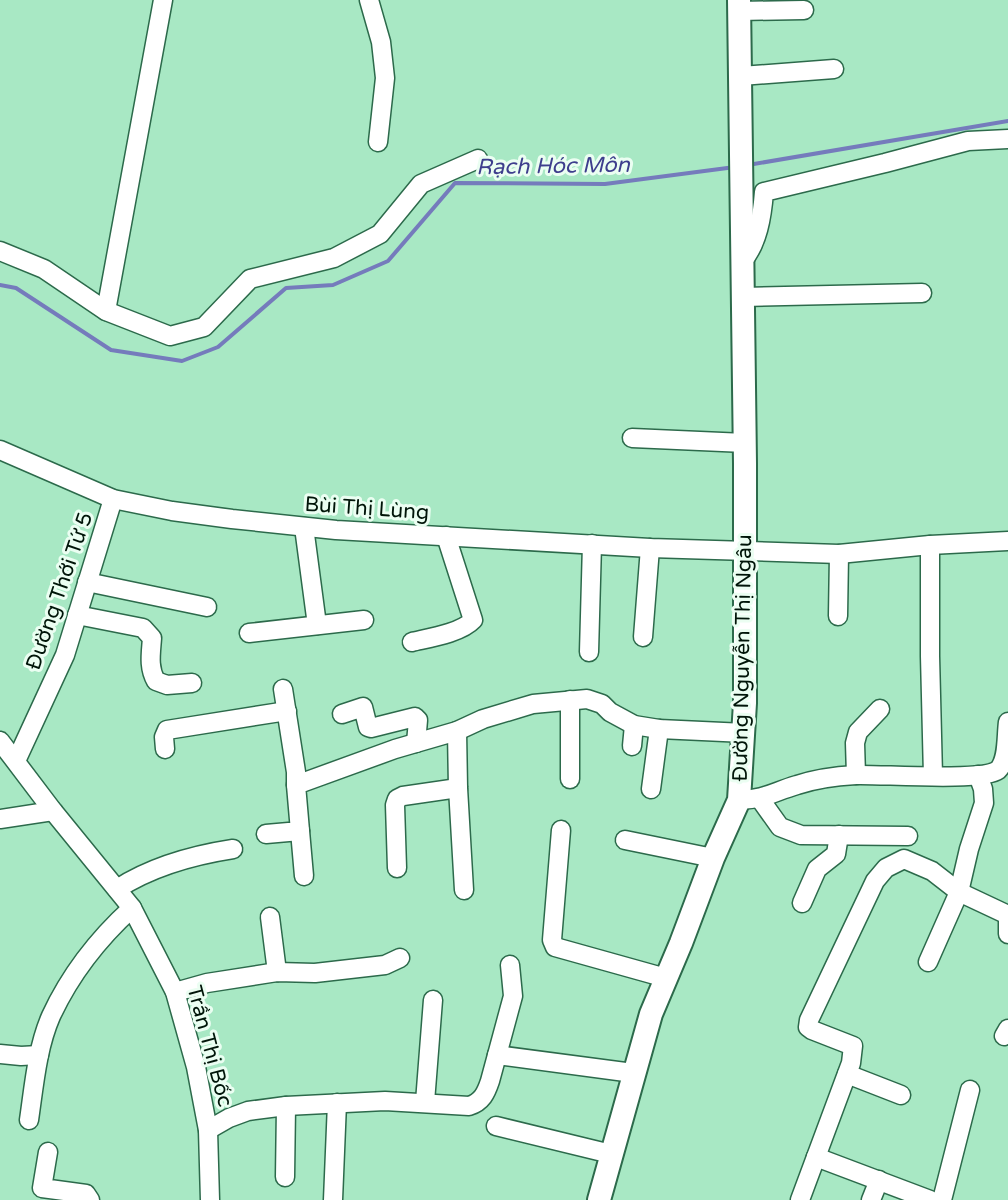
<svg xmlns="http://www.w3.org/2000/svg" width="1008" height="1200" font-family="'Varela Round',sans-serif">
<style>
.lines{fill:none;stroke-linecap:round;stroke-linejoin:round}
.stream{stroke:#757bbc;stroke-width:4}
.minor-casing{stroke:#2c6a4b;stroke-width:21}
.major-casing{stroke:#2c6a4b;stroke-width:26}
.minor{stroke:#fff;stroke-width:18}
.major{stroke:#fff;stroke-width:22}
.labels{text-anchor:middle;stroke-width:6;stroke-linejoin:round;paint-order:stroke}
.street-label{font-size:21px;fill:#001509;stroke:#ebfef2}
.water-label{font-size:22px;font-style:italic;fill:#3e3e8d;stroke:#ebfef2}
</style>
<rect width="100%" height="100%" fill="#a8e8c4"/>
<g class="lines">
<g class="stream">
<path d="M 748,165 L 1008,121"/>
<path d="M 0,285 L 16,288 L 111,350 L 182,361 L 218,347 L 286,288 L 333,285 L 388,261 L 455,183 L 605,184 L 735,167"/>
</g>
<g class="minor-casing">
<g id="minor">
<path d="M 369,0 L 381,42 L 385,78 L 378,142"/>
<path d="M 739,11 L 804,10"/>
<path d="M 741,76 L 834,69"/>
<path d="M 0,251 L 44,269 L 106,311 L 170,336 L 204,327 L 250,279 L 334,258 L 380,234 L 421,184 L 478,159"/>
<path d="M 742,262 C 758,243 762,217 764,192 L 885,163 L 968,141 L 1008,139"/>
<path d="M 743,297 L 922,293"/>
<path d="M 106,311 L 163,0"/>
<path d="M 632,438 L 745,443"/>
<path d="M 0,450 L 113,499 L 172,511 L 232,519 L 336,530 L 650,548 L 839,554 L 930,545 L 1008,541"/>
<path d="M 304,527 L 317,625"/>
<path d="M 930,545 L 930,656 L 933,776"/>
<path d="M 87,582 L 207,607"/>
<path d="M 77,615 L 143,628 L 152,638 C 151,653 148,667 156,681 L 167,685 L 192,683"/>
<path d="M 838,616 L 839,554"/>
<path d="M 249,633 L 364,620"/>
<path d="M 643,637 L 650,548"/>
<path d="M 412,642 C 429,638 461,633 473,620 L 446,536"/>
<path d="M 589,652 L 592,544"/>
<path d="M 283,689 L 296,772 L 296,785"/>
<path d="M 570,700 L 570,779"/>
<path d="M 342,714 L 363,707 L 368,727 L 371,728 L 415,717 L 418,720 L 416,743"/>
<path d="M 457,731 L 458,788 L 464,890"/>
<path d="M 0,741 L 53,811 L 132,908 L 175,992 L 196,1067 L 208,1130 L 210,1200"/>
<path d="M 632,746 L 634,725"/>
<path d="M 165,749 L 164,737 L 167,730 L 287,711"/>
<path d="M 16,761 L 65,655 L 113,499"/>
<path d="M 856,775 L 855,743 L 858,732 L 880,709"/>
<path d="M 651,789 L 659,729"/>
<path d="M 760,799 L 780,827 L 801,835 L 908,836"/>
<path d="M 739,800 C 766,799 773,792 797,785 C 815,779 837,776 856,775 C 881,774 982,782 998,770 C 1008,760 1006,737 1008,722"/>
<path d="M 0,819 L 53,811"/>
<path d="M 561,830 L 552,940 L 555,947 L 666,978"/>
<path d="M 300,831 L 304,876"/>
<path d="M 266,834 L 300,831 L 296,785 L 395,749 L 457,731 L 483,719 L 533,704 L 587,699 L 602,704 L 610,712 L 634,725 L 659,729 L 745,733"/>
<path d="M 625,840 L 713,858"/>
<path d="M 397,868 L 395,805 L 397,799 L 403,796 L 458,788"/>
<path d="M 117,889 C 151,867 194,855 233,849"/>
<path d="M 802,903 L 817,869 L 836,854 L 839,835"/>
<path d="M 270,917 L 277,972"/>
<path d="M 928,962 L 959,892 L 969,849 L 984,803 L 983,789 L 978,775"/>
<path d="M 175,992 L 207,983 L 277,972 L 315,973 L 385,965 L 400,958"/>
<path d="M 1004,1036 L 1008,1029"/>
<path d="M 0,1054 L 21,1056 L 39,1055"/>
<path d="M 497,1055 L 633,1073"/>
<path d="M 847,1074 L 901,1095"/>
<path d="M 425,1102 L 433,1000"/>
<path d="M 29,1120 C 34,1086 37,1048 51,1016 C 70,975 99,938 132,908"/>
<path d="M 496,1126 L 611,1154"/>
<path d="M 208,1130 L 229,1118 L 248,1111 L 286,1106 L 385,1101 L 469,1106 C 482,1102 486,1093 490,1081 L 513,996 L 510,965"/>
<path d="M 48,1152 L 42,1188 L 86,1194 L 90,1200"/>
<path d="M 816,1157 L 930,1200"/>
<path d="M 285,1177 L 286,1106"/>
<path d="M 333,1200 L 337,1103"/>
<path d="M 800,1200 L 851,1063 L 853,1046 L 812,1030 L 808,1027 L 809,1020 L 875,881 L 886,868 L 904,859 L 932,871 L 959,892 L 1008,915 L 1008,934"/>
<path d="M 871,1200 L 879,1180"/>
<path d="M 942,1200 L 970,1090"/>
</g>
</g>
<g class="major-casing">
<path id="major" d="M 599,1200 L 651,1014 L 681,943 L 713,858 L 739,800 L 745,703 L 745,463 L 739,0"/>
</g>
<use href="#minor" class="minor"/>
<use href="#major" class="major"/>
</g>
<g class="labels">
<g class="street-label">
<text transform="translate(367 508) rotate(4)" y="7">Bùi Thị Lùng</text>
<text transform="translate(59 591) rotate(-71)" y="7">Đường Thới Tứ 5</text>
<text transform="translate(742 658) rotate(-89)" y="7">Đường Nguyễn Thị Ngâu</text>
<text transform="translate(210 1046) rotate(75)" y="7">Trần Thị Bốc</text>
</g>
<g class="water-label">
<text transform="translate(553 165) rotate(-1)" y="8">Rạch Hóc Môn</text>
</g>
</g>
</svg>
